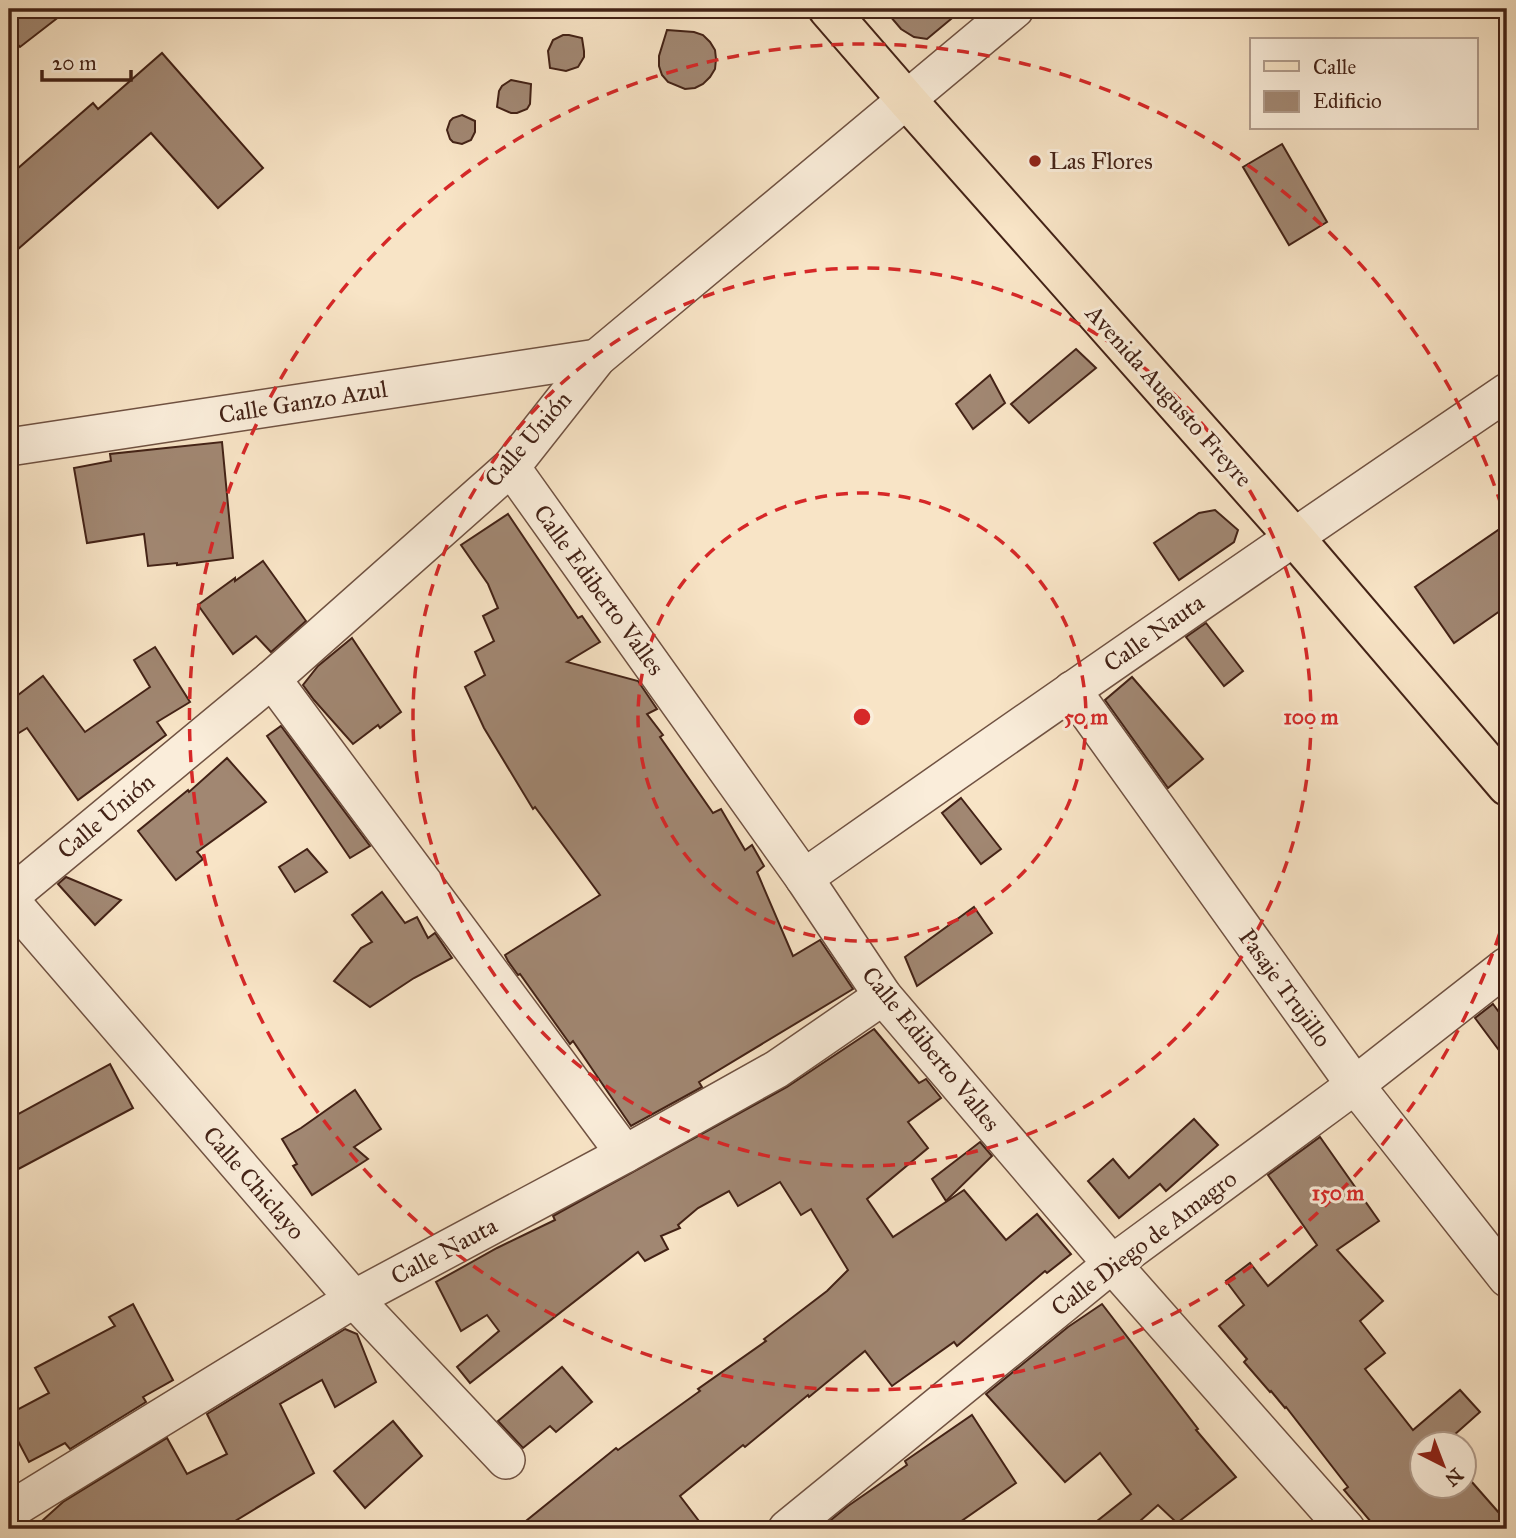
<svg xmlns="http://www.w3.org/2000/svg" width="1516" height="1538" font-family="'IM FELL Great Primer',serif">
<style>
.building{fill:#a18772;stroke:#432216;stroke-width:2}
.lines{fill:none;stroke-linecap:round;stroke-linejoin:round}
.minor-casing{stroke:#705242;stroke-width:40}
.major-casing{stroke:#432216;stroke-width:42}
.minor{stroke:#faedda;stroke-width:37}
.major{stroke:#f8e4c6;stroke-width:38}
.ring{fill:none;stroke:#d62828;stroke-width:3.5;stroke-dasharray:12 9}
.poi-dot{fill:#8f2418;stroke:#faedda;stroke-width:2.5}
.labels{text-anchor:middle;stroke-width:6;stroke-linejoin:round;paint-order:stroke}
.poi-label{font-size:24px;fill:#432216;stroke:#faedda;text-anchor:start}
.street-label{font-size:24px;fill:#432216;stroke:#faedda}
.centre{fill:#d62828;stroke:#faedda;stroke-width:3.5}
.ring-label{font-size:21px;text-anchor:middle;font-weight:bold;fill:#d62828;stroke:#faedda;stroke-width:6;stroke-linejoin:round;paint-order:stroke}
</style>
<rect width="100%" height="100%" fill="#f8e4c6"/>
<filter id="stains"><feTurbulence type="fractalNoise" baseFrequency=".00286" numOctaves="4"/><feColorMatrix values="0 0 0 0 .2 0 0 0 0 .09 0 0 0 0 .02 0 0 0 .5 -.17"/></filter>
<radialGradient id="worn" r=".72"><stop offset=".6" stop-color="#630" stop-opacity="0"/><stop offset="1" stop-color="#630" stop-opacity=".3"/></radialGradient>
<g class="building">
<path d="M 9,9 L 69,9 L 20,47 L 9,35 Z"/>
<path d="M 884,9 L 963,9 L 927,39 L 914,37 L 901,29 Z"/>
<path d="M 667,30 L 694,32 L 703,35 L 710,42 L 715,50 L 716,59 L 715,69 L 710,77 L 703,84 L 695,88 L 685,89 L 668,82 L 662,75 L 659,66 L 659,56 Z"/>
<path d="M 563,35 L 569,35 L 582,38 L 584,51 L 584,57 L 578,67 L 566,71 L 550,68 L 548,51 L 553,40 Z"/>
<path d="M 162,53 L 263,168 L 218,208 L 151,133 L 9,257 L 9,176 L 93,103 L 98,109 Z"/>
<path d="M 511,80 L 531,84 L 530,104 L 527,109 L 517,113 L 511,113 L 497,107 L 499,91 L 502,86 Z"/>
<path d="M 462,115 L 475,121 L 475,132 L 471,140 L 462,144 L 453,142 L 450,139 L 447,130 L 450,121 L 453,118 Z"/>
<path d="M 1282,144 L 1327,222 L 1289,245 L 1243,167 Z"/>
<path d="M 1076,349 L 1096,368 L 1029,423 L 1011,404 Z"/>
<path d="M 990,375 L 1005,403 L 973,429 L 956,404 Z"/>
<path d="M 222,442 L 233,558 L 177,565 L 177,563 L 148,566 L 144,534 L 87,543 L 74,468 L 111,461 L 110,454 Z"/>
<path d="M 1215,510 L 1238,530 L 1234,542 L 1179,580 L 1154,543 L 1199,513 Z"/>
<path d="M 508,514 L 578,618 L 582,616 L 600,642 L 567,662 L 638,681 L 657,709 L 647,714 L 663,735 L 660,737 L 713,813 L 721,809 L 745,850 L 752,845 L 764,866 L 757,872 L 793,956 L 820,940 L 853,989 L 699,1082 L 702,1087 L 631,1126 L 573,1041 L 570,1044 L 520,974 L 518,975 L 508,961 L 505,955 L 600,895 L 535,807 L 533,809 L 484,728 L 465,687 L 485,675 L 475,652 L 494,641 L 483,616 L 498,608 L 488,584 L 461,545 Z"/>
<path d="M 1507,524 L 1507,606 L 1454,643 L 1415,587 Z"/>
<path d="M 263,561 L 306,621 L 271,652 L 256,636 L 233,654 L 198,605 L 235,578 L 235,581 Z"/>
<path d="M 1206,623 L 1243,671 L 1224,686 L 1186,637 Z"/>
<path d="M 352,638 L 401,712 L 380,728 L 378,725 L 353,744 L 314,700 L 303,685 L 318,666 Z"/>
<path d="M 155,647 L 190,702 L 157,722 L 166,735 L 78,800 L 27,728 L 9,739 L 9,702 L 43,676 L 85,732 L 150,687 L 134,660 Z"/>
<path d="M 1132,677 L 1203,759 L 1168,788 L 1105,700 Z"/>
<path d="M 281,726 L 370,846 L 350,858 L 267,736 Z"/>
<path d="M 227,758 L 266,802 L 197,852 L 203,859 L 176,880 L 138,831 L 188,790 L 189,792 Z"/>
<path d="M 961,798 L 1001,849 L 981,864 L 942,813 Z"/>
<path d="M 307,849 L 327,872 L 295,892 L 279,867 Z"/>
<path d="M 66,877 L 121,900 L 95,925 L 58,884 Z"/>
<path d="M 382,892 L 405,923 L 417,917 L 428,938 L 435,933 L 452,958 L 414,978 L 370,1007 L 334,981 L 361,948 L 372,942 L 352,915 Z"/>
<path d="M 974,907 L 992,933 L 917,986 L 905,957 Z"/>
<path d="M 1493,1004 L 1507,1023 L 1507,1061 L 1475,1018 Z"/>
<path d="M 874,1029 L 919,1083 L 926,1079 L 941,1098 L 908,1122 L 928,1148 L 867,1199 L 893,1237 L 964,1190 L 1006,1240 L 1037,1214 L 1071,1254 L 1047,1273 L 1045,1271 L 957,1346 L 954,1342 L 892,1386 L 865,1351 L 809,1397 L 808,1395 L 745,1447 L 743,1445 L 680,1496 L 705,1529 L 516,1529 L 616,1448 L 618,1450 L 700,1391 L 698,1389 L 766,1341 L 764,1339 L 827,1291 L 848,1270 L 811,1209 L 801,1215 L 780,1182 L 738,1206 L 729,1191 L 698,1208 L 678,1225 L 680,1228 L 661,1236 L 668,1249 L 645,1261 L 638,1252 L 470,1383 L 457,1367 L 499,1331 L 487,1315 L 461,1331 L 436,1282 L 497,1248 L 555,1220 L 553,1216 L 787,1087 Z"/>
<path d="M 110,1064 L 133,1108 L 9,1174 L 9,1119 Z"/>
<path d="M 355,1090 L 381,1129 L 354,1147 L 368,1159 L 312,1195 L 293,1166 L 297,1164 L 282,1139 L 301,1128 Z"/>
<path d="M 1194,1119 L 1218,1145 L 1166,1191 L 1160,1184 L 1119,1218 L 1088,1181 L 1113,1159 L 1129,1178 Z"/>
<path d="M 1320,1137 L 1379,1221 L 1337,1250 L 1383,1301 L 1360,1321 L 1385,1353 L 1365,1369 L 1413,1430 L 1460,1390 L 1480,1412 L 1444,1444 L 1422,1444 L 1422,1486 L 1464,1486 L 1464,1473 L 1507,1522 L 1507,1529 L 1377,1529 L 1344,1490 L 1348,1487 L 1286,1407 L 1285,1408 L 1271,1391 L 1270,1392 L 1244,1362 L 1247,1359 L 1219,1326 L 1244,1305 L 1226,1281 L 1250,1263 L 1268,1286 L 1317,1245 L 1268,1175 Z"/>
<path d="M 980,1142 L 992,1156 L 946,1201 L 932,1179 Z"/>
<path d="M 133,1304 L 173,1380 L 143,1397 L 146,1402 L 70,1449 L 65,1443 L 29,1462 L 9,1424 L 9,1414 L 49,1393 L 35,1368 L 115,1326 L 109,1317 Z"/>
<path d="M 1102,1304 L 1198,1429 L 1196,1430 L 1236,1477 L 1177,1523 L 1158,1505 L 1131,1529 L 1087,1529 L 1131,1494 L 1100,1453 L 1065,1482 L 986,1394 L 1068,1327 Z"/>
<path d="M 345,1329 L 357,1334 L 376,1382 L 335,1407 L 322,1380 L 280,1404 L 314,1473 L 222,1529 L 33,1529 L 63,1502 L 167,1438 L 187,1474 L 227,1454 L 207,1414 Z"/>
<path d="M 562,1367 L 592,1402 L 556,1432 L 550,1426 L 523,1448 L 498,1421 Z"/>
<path d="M 972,1415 L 1016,1483 L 950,1529 L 820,1529 L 848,1506 L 907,1465 L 905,1461 Z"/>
<path d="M 393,1421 L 422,1456 L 365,1508 L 334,1471 Z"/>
</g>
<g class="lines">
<g class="minor-casing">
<g id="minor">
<path d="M 9,447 L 597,358"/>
<path d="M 511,467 L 804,878 L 883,996 L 1112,1264 L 1346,1529"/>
<path d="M 272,679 L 625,1154"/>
<path d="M 1072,690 L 1355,1085 L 1507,1278"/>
<path d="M 804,878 C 1037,714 1271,552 1507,392"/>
<path d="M 9,897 L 272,679 L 511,467 L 597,358 L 1015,9"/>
<path d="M 9,899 L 354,1299 L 506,1460"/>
<path d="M 9,1511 L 354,1299 L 625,1154 L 777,1069 L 883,996"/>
<path d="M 787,1529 L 1112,1264 L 1355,1085 L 1507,966"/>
</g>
</g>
<g class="major-casing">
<path id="major" d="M 828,9 L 906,99 L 1294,537 L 1507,786"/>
</g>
<use href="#minor" class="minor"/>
<use href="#major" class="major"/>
</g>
<g class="ring">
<circle cx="862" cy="717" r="224"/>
<circle cx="862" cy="717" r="449"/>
<path d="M1506 914A673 673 0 1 1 1506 520"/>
</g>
<circle class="poi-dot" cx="1035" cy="161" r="7"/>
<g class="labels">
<g class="poi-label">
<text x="1049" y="169">Las Flores</text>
</g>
<g class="street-label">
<text transform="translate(1169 396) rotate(48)" y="8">Avenida Augusto Freyre</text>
<text transform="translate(303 402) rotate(-9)" y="8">Calle Ganzo Azul</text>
<text transform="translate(528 439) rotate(-49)" y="8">Calle Unión</text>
<text transform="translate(599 590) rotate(54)" y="8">Calle Ediberto Valles</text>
<text transform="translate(1154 633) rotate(-35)" y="8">Calle Nauta</text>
<text transform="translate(106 816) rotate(-40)" y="8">Calle Unión</text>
<text transform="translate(1285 988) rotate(54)" y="8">Pasaje Trujillo</text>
<text transform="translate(931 1049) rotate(51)" y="8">Calle Ediberto Valles</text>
<text transform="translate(254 1183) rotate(49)" y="8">Calle Chiclayo</text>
<text transform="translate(1144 1243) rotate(-37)" y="8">Calle Diego de Amagro</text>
<text transform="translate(444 1251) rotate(-28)" y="8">Calle Nauta</text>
</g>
</g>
<circle cx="862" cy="717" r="10" class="centre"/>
<g class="ring-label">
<text x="1086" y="724">50 m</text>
<text x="1311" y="724">100 m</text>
<text x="1338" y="1200">150 m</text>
</g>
<rect width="1516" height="1538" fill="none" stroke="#f8e4c6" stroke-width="35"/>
<rect x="10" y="10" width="1495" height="1517" fill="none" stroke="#432216" stroke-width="3.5"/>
<rect x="18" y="18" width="1481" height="1503" fill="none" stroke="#432216" stroke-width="2"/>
<rect x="1250" y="38" width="228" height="91" fill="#faedda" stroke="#b19c8c" stroke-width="2"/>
<rect x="1264" y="61" width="35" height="10" fill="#f8e4c6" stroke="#b19c8c" stroke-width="2"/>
<text x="1313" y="74" font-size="21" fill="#432216">Calle</text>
<rect x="1264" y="91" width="35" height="21" fill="#a18772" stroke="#b19c8c" stroke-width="2"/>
<text x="1313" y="108" font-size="21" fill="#432216">Edificio</text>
<g transform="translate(1443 1465) rotate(138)"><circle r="33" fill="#faedda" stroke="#b19c8c" stroke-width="2"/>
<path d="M0-5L12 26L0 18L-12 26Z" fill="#8f2418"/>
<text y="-10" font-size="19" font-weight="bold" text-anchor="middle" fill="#432216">N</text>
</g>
<path d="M42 70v10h89v-10" fill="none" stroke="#432216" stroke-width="3.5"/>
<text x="52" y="70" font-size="21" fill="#432216" stroke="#faedda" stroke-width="5" paint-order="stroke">20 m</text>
<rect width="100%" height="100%" filter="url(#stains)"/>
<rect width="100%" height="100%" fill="url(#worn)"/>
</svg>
